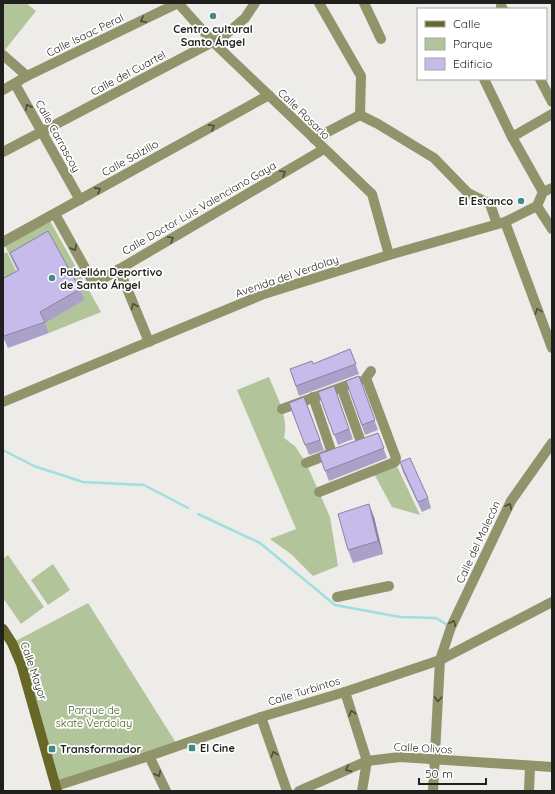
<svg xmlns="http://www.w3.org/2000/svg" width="555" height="794" font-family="Quicksand,sans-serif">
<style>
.green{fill:#b2c59a}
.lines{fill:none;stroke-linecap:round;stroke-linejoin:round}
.stream{stroke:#9edfe1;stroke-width:2.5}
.street{stroke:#91936b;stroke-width:10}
.secondary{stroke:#676828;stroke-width:10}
.wall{fill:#aaa1c9}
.shaded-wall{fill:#8b83a4}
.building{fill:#c6bbea;stroke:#8b83a4}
.oneway{stroke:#4d4d3c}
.poi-dot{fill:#438b8b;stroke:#fff;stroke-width:1.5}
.labels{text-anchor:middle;stroke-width:3.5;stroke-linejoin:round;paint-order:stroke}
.poi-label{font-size:11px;font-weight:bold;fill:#1f1f1d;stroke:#fff;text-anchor:start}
.street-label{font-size:11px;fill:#1f1f1d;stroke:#fff}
.park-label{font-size:11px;fill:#435a18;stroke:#fff}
</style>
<rect width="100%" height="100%" fill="#edece8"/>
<g class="green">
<path d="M 3,3 L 26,3 L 36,11 L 4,51 Z"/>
<path d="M 50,221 L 101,312 L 49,333 L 3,242 Z"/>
<path d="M 7,252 L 20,279 L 8,285 L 3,275 L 3,254 Z"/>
<path d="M 269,377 C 277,397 289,417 284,438 L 295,446 L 306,463 L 319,492 L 330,517 L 338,566 L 313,576 L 291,554 L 270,539 L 296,529 L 237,390 Z"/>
<path d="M 395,462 L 420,515 L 392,507 L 373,472 Z"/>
<path d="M 8,555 L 44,607 L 21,624 L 3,598 L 3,559 Z"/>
<path d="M 53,564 L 70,590 L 48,605 L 31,580 Z"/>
<path d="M 88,603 L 178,746 L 56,786 L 12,643 Z"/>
</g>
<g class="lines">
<g class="stream">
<path d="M 3,450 L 34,466 L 83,482 L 144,485 L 188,508"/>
<path d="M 198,514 L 260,543 L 335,605 L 400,617 L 436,618 L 449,626"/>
</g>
<g class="street">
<path d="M 178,3 L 213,42 L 372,194 L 389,255"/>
<path d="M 319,3 L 361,76 L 360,115"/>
<path d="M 364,3 L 381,39"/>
<path d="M 501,6 L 503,9"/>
<path d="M 3,55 L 27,76"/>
<path d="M 484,79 L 512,137 L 543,192"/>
<path d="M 540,79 L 552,102"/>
<path d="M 15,84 L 80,200"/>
<path d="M 3,90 L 27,76 L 178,3"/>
<path d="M 360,115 L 378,124 L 434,158 L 468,193 L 490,204 L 497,224"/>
<path d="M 512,137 L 552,114"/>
<path d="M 314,139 L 360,115"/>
<path d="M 3,152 L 224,36 L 245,18 L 255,3"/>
<path d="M 537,206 L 552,229"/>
<path d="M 55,214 L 94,284 L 324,149"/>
<path d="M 505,222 L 552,348"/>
<path d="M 3,242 L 269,95"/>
<path d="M 119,269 L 149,342"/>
<path d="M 342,389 L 361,442"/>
<path d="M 313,397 L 332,453"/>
<path d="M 3,402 L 264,294 L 389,255 L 505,222 L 537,206 L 543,192 L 552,188"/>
<path d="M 282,409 L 359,381"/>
<path d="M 306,463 L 332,453"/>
<path d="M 319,492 L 395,462 L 396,458 L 366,378 L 371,371"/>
<path d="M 337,597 L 389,586"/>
<path d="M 345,692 L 367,761 L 362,791"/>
<path d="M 261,717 L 287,791"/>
<path d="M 149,756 L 166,791"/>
<path d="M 56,786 L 149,756 L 261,717 L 345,692 L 440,660 L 552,602"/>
<path d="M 299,791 L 367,761 L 400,757 L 552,767"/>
<path d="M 433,791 L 440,660 L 451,627 L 511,501 L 552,443"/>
<path d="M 529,791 L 530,766"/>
</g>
<path class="secondary" d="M 3,629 L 12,643 L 21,664 L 57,791"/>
</g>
<g class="wall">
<path d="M 10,253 L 80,289 L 84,300 L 45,323 L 49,333 L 8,348 L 3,337 L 3,275 L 4,278 L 18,271 L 14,264 Z"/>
<path d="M 350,349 L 359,374 L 299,396 L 290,369 L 313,364 Z"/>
<path d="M 359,376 L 378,430 L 365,435 L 346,381 Z"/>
<path d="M 334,386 L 353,439 L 338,445 L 318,392 Z"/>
<path d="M 304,397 L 324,450 L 309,455 L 289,403 Z"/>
<path d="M 378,433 L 387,458 L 329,481 L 319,454 Z"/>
<path d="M 400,462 L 428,498 L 431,508 L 422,512 L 403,472 Z"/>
<path d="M 374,517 L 383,554 L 353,563 L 348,550 Z"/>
</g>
<path class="shaded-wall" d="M 369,504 L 374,517 L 383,554 L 378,541 Z"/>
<g class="building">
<path d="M 48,231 L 80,289 L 40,312 L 45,322 L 4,336 L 3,334 L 3,275 L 4,278 L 19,270 L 10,253 Z"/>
<path d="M 350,349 L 356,364 L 296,386 L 290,369 L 312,361 L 313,364 Z"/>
<path d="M 359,376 L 375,420 L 362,425 L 346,381 Z"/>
<path d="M 334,386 L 349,429 L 334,435 L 318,392 Z"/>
<path d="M 304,397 L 320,440 L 305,445 L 289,403 Z"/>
<path d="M 378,433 L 384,448 L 325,471 L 319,454 Z"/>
<path d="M 410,458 L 428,498 L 418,502 L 400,462 Z"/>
<path d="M 369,504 L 378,541 L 348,550 L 338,514 Z"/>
</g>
<defs><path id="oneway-chevron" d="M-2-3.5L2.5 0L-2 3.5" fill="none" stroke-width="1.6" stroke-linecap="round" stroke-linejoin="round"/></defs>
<g class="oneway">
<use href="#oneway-chevron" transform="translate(143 20) rotate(154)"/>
<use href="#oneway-chevron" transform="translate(28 107) rotate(-119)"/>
<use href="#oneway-chevron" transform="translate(212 127) rotate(-29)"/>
<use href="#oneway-chevron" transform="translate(283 173) rotate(-30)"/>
<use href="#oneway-chevron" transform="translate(98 190) rotate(-29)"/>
<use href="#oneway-chevron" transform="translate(171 239) rotate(-30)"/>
<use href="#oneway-chevron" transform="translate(74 248) rotate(61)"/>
<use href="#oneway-chevron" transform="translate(134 306) rotate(-112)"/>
<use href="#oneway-chevron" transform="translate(538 311) rotate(-110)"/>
<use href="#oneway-chevron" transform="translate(509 506) rotate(-63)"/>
<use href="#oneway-chevron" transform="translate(453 623) rotate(-66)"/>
<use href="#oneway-chevron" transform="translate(438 699) rotate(93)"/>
<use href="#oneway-chevron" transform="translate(352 713) rotate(-108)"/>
<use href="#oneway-chevron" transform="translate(274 754) rotate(-109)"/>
<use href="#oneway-chevron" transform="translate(348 769) rotate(156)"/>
<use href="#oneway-chevron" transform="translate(158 774) rotate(64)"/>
</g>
<g class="poi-dot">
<circle cx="213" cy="16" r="4"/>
<circle cx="521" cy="201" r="4"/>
<circle cx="52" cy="278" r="4"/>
<rect x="188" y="744" width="8" height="8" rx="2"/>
<rect x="48" y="745" width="8" height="8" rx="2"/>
</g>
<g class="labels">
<g class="poi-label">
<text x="213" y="33" text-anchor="middle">Centro cultural<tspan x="213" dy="13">Santo Ángel</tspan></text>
<text x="513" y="205" text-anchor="end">El Estanco</text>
<text x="60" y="276">Pabellón Deportivo<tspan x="60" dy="13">de Santo Ángel</tspan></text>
<text x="200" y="752">El Cine</text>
<text x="60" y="753">Transformador</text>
</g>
<g class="street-label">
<text transform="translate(85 35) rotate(-26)" y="4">Calle Isaac Peral</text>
<text transform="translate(128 73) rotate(-28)" y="4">Calle del Cuartel</text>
<text transform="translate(304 114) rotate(44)" y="4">Calle Rosario</text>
<text transform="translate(58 136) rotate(61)" y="4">Calle Carrascoy</text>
<text transform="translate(130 158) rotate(-29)" y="4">Calle Salzillo</text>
<text transform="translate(199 208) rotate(-30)" y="4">Calle Doctor Luis Valenciano Gaya</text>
<text transform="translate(287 276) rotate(-19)" y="4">Avenida del Verdolay</text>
<text transform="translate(478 542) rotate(-65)" y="4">Calle del Malecón</text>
<text transform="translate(34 671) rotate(71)" y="4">Calle Mayor</text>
<text transform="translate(304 691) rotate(-17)" y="4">Calle Turbintos</text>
<text transform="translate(423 748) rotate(3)" y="4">Calle Olivos</text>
</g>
<g class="park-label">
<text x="94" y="714">Parque de<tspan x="94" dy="13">skate Verdolay</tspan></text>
</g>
</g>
<rect width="555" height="794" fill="none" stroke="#1f1f1d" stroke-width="8"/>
<rect x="417" y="8" width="130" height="72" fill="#ffffff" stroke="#a5a5a5"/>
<rect x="425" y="21" width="20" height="6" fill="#676828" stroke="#a5a5a5"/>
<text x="453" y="28" font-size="12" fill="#1f1f1d">Calle</text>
<rect x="425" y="38" width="20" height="12" fill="#b2c59a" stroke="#a5a5a5"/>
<text x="453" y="48" font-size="12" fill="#1f1f1d">Parque</text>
<rect x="425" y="58" width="20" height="12" fill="#c6bbea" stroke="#a5a5a5"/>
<text x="453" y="68" font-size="12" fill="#1f1f1d">Edificio</text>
<path d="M419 778v6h67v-6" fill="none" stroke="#1f1f1d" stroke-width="2"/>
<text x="425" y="778" font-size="12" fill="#1f1f1d" stroke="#ffffff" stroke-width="3" paint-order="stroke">50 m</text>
</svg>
